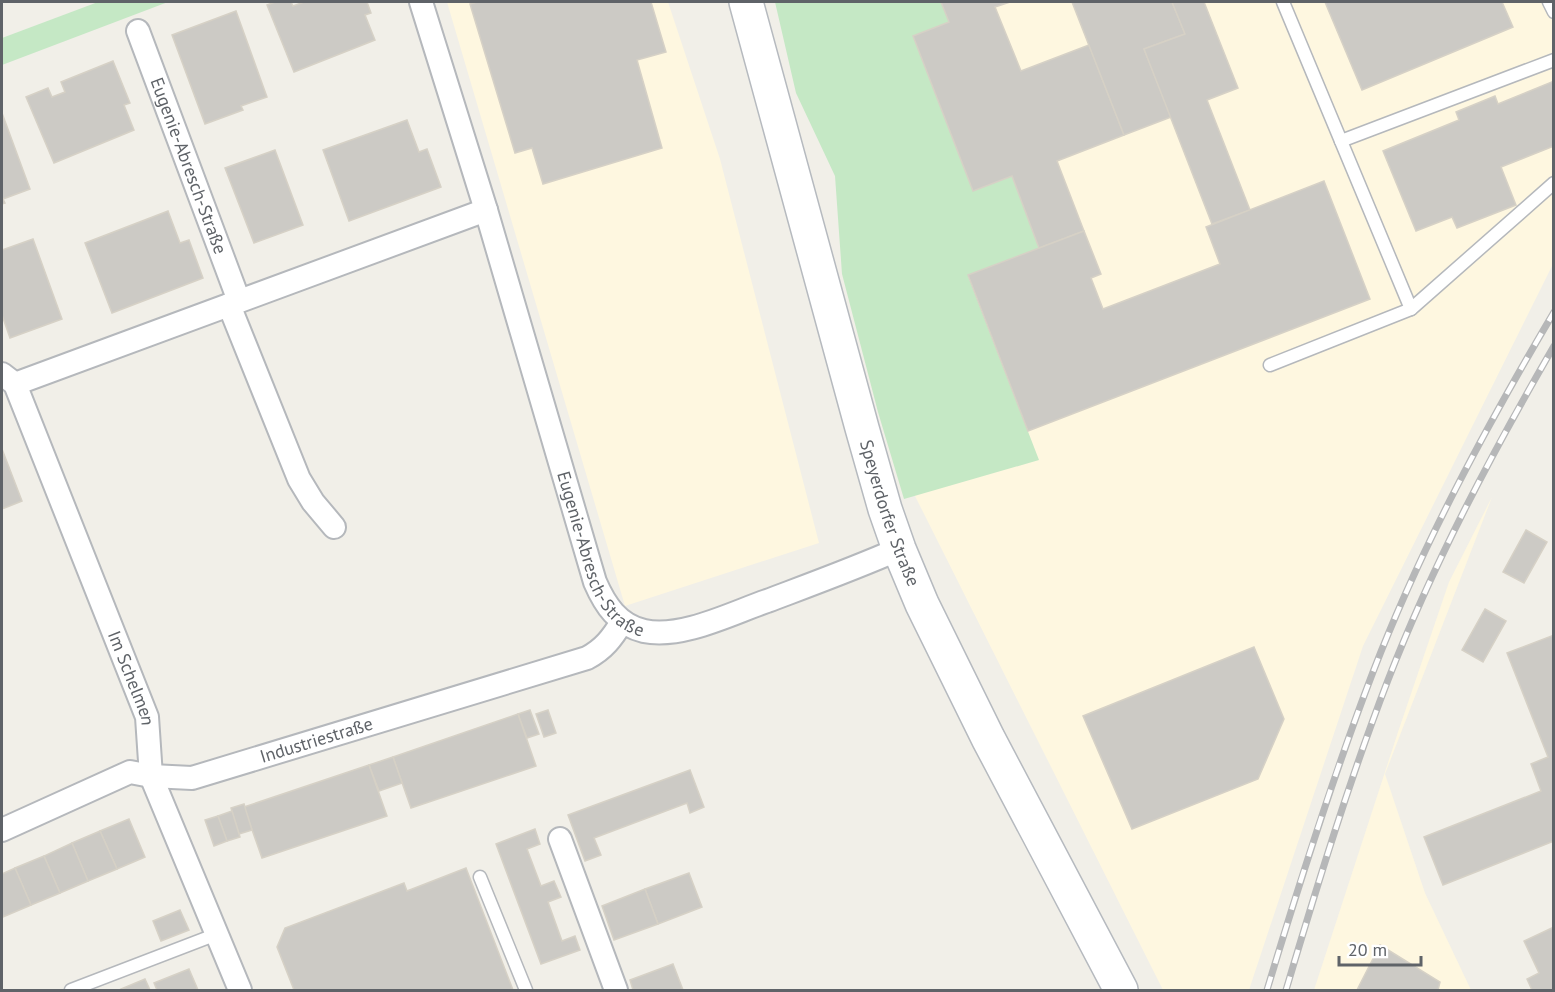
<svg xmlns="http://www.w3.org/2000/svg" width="1555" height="992" font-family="'PT Sans',sans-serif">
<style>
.commercial{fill:#fef7e0}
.green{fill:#c5e8c5}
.building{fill:#cccac5;stroke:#d6d1c6;stroke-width:1.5}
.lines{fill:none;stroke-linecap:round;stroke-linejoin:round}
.lane-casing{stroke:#b5b8bc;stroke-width:15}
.street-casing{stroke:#b5b8bc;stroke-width:26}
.secondary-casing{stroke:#b6babf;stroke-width:36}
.lane{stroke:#fff;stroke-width:12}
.street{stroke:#fff;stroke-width:22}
.secondary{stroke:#fff;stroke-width:33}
.rail-casing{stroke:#b6b7b8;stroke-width:7}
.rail{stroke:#fff;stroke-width:4.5;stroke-dasharray:14;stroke-linecap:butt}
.labels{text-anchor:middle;stroke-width:4.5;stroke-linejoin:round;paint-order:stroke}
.street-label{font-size:18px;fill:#5f6368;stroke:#fff}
</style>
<rect width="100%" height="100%" fill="#f1efe8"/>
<g class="commercial">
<path d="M 447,2 L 668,2 L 720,159 L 819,543 L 625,606 Z"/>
<path d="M 794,2 L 1553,2 L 1553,264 L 1363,646 L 1249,990 L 1163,990 L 911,488 Z"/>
<path d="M 1492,497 L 1385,774 L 1425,893 L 1471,990 L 1314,990 L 1398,732 L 1449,582 Z"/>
</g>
<g class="green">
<path d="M 98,2 L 168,2 L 2,65 L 2,38 Z"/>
<path d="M 775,2 L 941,2 L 949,22 L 913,36 L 973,191 L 1012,176 L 1039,248 L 968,276 L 1039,460 L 904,499 L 878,412 L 842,274 L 835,176 L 796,93 Z"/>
</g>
<g class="building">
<path d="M 275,2 L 291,2 L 293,6 L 304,2 L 367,2 L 371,13 L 365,15 L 375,40 L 294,72 L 267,5 Z"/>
<path d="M 477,2 L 651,2 L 666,52 L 637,60 L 662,148 L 543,184 L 532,148 L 515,153 L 470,4 Z"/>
<path d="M 941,2 L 1010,2 L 995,7 L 1021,71 L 1089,45 L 1124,135 L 1057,161 L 1084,231 L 1039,248 L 1012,176 L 973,191 L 913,36 L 949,22 Z"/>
<path d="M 1072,2 L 1172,2 L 1185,34 L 1144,49 L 1171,117 L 1124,135 Z"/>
<path d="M 1172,2 L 1204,2 L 1238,88 L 1207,100 L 1250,210 L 1212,224 L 1144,49 L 1185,34 Z"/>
<path d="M 1325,2 L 1502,2 L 1513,27 L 1362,90 Z"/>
<path d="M 236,11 L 267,97 L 241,106 L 243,110 L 205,124 L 172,35 Z"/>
<path d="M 113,61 L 130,103 L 124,105 L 134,130 L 54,163 L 26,97 L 48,88 L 52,97 L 65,92 L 61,82 Z"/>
<path d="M 1554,81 L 1554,146 L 1501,167 L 1516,205 L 1457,228 L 1452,217 L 1416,231 L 1383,151 L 1459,120 L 1456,112 L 1495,96 L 1498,104 Z"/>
<path d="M 2,113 L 30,189 L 3,199 L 5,203 L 2,204 Z"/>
<path d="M 407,120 L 419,152 L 427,149 L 441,187 L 349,221 L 323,150 Z"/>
<path d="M 275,150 L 303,225 L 254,243 L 225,168 Z"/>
<path d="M 1324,181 L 1370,299 L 1028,431 L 968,275 L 1084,231 L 1101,274 L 1091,278 L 1103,309 L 1220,264 L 1206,227 Z"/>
<path d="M 168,211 L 180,243 L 189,240 L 203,278 L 112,313 L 85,243 Z"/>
<path d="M 33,239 L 62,319 L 10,338 L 2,315 L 2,250 Z"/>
<path d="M 2,449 L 22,501 L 2,509 Z"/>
<path d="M 1526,530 L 1547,542 L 1524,583 L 1503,572 Z"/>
<path d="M 1485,609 L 1506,621 L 1483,662 L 1462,650 Z"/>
<path d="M 1554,635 L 1554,841 L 1443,885 L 1424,837 L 1541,791 L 1531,764 L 1548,757 L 1507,653 Z"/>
<path d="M 1254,647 L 1284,719 L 1258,779 L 1132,829 L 1083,716 Z"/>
<path d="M 530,710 L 539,734 L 527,738 L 518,714 Z"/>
<path d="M 548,710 L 556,733 L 544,737 L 536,714 Z"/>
<path d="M 518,714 L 536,766 L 411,808 L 393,757 Z"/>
<path d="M 393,757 L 402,783 L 379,791 L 369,765 Z"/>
<path d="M 369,765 L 387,816 L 262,858 L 244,807 Z"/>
<path d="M 690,770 L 704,807 L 690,813 L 687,803 L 594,838 L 601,855 L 585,861 L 568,815 Z"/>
<path d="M 244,804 L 252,830 L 239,834 L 231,808 Z"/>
<path d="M 232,811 L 240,837 L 227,841 L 218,816 Z"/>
<path d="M 218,816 L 227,841 L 214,846 L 205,820 Z"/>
<path d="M 129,819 L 145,857 L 117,869 L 100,831 Z"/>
<path d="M 535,829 L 540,844 L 527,849 L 541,886 L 554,881 L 561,897 L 548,902 L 562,941 L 575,936 L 580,950 L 541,964 L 496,844 Z"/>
<path d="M 100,831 L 117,869 L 88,881 L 72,843 Z"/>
<path d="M 72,843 L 88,881 L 60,893 L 44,856 Z"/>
<path d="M 44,856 L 60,893 L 31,905 L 15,868 Z"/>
<path d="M 15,868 L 31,905 L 3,917 L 2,913 L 2,874 Z"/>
<path d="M 466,868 L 513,990 L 294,990 L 277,947 L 285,928 L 404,883 L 407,891 Z"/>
<path d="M 689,873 L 702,907 L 658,924 L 645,889 Z"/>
<path d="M 645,889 L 658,924 L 614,940 L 602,906 Z"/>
<path d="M 180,910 L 189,930 L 161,941 L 153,921 Z"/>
<path d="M 1554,927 L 1554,990 L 1532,990 L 1527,979 L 1539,973 L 1524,941 Z"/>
<path d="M 1380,945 L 1440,982 L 1438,990 L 1357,990 Z"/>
<path d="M 673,964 L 683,990 L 633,990 L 630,980 Z"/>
<path d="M 189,969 L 198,990 L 157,990 L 154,983 Z"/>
<path d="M 145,979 L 150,990 L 122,990 L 121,989 Z"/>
</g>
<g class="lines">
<g class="lane-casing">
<g id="lane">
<path d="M 1283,2 L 1411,309"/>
<path d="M 1549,2 L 1554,12"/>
<path d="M 1341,141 L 1554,60"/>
<path d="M 1270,365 L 1411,309 L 1554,183"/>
<path d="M 480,877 L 526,990"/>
<path d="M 71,990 L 217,934"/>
</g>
</g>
<g class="street-casing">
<g id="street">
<path id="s1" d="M 421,2 L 486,210 L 595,582 C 605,605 618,625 644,631 C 682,639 732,613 767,601 C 812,584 856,568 899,549"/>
<path id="s2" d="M 138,31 L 239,301"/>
<path d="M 229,305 L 299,479 L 313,502 L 334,527"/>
<path id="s3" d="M 2,374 L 15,384 L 147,717 L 151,776 L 240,990"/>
<path d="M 15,384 L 486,210"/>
<path id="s4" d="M 2,830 L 130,772 L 151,776 L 192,778 L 587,658 C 604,649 612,638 622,622"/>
<path d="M 560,839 L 616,990"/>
</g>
</g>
<g class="secondary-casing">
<g id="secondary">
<path id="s5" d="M 746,2 L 862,428 L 885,509 L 899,549 L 922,604 L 988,738 L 1121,990"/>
</g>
</g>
<use href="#lane" class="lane"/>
<use href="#street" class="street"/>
<use href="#secondary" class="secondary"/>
<g class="rail-casing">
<g id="rail">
<path d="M 1267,990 C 1299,884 1333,776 1373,672 C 1421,547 1486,427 1554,312"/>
<path d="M 1286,990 C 1317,886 1349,781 1388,680 C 1433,564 1492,453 1554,346"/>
</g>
</g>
<use href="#rail" class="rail"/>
</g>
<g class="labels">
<g class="street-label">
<text dy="6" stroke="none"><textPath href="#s2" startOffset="144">Eugenie-Abresch-Straße</textPath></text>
<text dy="6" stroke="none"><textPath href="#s5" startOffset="531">Speyerdorfer Straße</textPath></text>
<text dy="6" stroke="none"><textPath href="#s1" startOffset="584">Eugenie-Abresch-Straße</textPath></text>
<text dy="6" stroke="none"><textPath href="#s3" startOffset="333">Im Schelmen</textPath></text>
<text dy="6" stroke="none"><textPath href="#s4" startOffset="333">Industriestraße</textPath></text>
</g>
</g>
<rect width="1555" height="992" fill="none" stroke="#5f6368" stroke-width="6"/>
<path d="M1339 956v9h82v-9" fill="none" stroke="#5f6368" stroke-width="3"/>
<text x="1348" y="956" font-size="18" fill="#5f6368" stroke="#ffffff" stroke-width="4.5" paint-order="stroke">20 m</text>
</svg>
